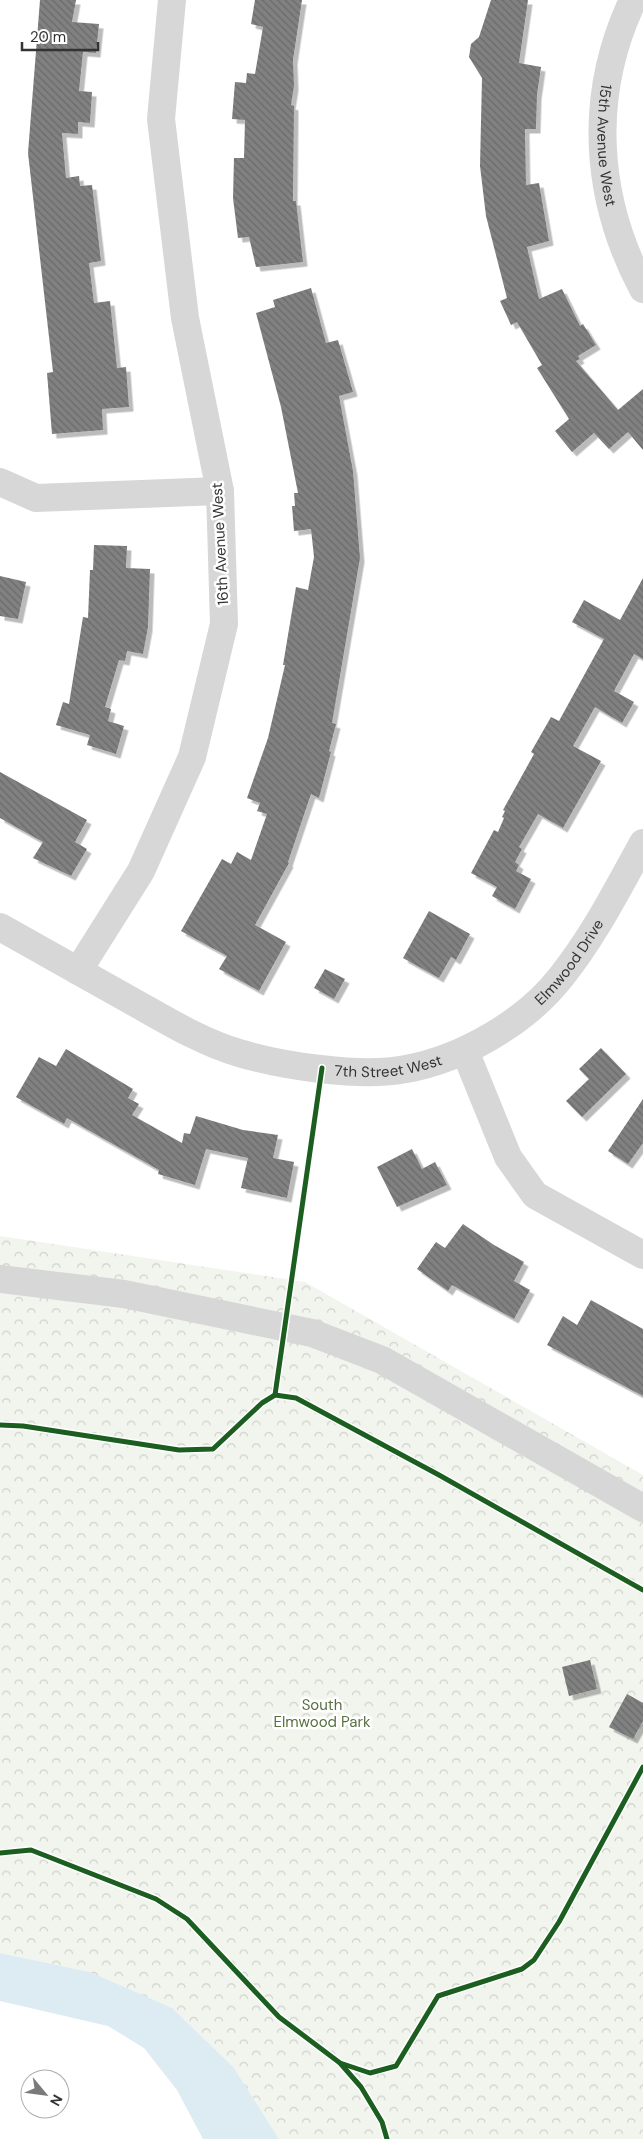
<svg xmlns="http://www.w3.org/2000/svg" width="643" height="2139" font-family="'DM Sans',sans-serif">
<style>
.forest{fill:url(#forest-crowns)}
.water{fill:#ddebf3}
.building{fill:url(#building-back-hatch);filter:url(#shadow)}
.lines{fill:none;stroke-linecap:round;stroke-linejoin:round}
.minor{stroke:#d7d7d7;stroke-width:28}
.cycleway-casing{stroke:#fff;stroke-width:8}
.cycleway{stroke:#1b5e20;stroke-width:5}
.labels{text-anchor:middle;stroke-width:5;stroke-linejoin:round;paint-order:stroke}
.street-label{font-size:15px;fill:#333;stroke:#fff}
.park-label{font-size:15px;fill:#56703f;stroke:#fff}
</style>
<defs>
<pattern id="forest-crowns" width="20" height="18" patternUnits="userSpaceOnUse" patternTransform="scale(1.25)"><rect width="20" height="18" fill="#f1f5ed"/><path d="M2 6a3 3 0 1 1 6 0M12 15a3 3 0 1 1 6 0" fill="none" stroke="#cfd2cc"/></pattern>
<pattern id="building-back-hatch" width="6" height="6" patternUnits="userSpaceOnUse" patternTransform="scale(1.25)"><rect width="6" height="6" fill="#818181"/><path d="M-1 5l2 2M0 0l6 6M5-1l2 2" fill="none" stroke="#6a6a6a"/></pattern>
<filter id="shadow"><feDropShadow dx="4.5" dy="4.5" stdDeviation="0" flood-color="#0004"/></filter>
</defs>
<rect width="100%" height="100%" fill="#fff"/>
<path class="forest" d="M 0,1236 L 305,1282 L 643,1475 L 643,2139 L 279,2139 L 234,2068 L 90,1972 L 0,1953 Z"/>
<path class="water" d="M 0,1953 L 90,1972 L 172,2008 L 234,2068 L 279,2139 L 203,2139 L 177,2090 L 144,2048 L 108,2026 L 0,2001 Z"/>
<g class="building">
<path d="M 40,0 L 76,0 L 72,22 L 99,24 L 96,53 L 83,52 L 79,91 L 92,92 L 90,123 L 78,122 L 78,134 L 62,133 L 66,178 L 79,176 L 80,186 L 92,185 L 101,261 L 89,263 L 94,303 L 110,301 L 117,368 L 126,367 L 129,407 L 102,409 L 103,430 L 52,434 L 47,373 L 53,372 L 28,153 Z"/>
<path d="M 255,0 L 302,0 L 293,60 L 294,86 L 291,105 L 294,106 L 293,201 L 296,201 L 303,262 L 256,267 L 249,237 L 238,238 L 233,198 L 234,158 L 244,158 L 245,120 L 232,119 L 235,82 L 246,83 L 247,73 L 255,74 L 263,27 L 251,24 Z"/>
<path d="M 491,0 L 528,0 L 519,63 L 541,67 L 537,95 L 536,129 L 525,129 L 526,185 L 539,183 L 549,241 L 527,247 L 539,299 L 562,289 L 580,326 L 583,324 L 596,345 L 578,356 L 580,359 L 576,361 L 618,410 L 643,389 L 643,450 L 628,432 L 609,449 L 594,433 L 572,452 L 555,431 L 569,419 L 537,368 L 542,365 L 517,322 L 511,325 L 500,301 L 507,298 L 486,216 L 480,166 L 482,78 L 469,57 L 471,44 L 479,37 Z"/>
<path d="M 311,288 L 326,343 L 338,340 L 353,392 L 339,396 L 353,471 L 360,558 L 332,723 L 336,724 L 329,751 L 331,752 L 319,798 L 311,794 L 288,862 L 289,863 L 255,925 L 286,942 L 259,991 L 219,969 L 227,956 L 181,931 L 222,859 L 231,864 L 237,852 L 251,860 L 267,814 L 257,811 L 260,803 L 247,798 L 268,738 L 285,665 L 283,665 L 296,587 L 308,590 L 314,557 L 311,529 L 294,531 L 292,506 L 295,506 L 294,493 L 298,493 L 281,407 L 256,313 L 275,307 L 273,300 Z"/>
<path d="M 94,545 L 127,546 L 126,568 L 150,569 L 148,627 L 143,654 L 127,651 L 125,661 L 119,660 L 105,707 L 111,709 L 108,721 L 124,726 L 116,754 L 87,745 L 90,735 L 56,725 L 63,702 L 69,704 L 83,617 L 88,618 L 90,570 L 93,570 Z"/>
<path d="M 0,576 L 26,582 L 18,619 L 0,616 Z"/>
<path d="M 643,578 L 643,659 L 634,654 L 614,691 L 634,702 L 622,723 L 595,707 L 573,746 L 601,761 L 563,828 L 538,814 L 519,847 L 522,849 L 515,862 L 519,865 L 516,871 L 531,879 L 515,909 L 492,896 L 497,887 L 471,873 L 494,830 L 498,832 L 504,818 L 502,817 L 505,811 L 503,810 L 534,754 L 531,752 L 551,717 L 559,721 L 604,639 L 572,622 L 584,600 L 620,620 Z"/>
<path d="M 0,772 L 87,820 L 75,842 L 87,849 L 71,876 L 33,858 L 43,842 L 0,818 Z"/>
<path d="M 429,911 L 470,934 L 456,960 L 451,957 L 439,978 L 403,958 Z"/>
<path d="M 325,969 L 345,979 L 334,999 L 314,988 Z"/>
<path d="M 601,1048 L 626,1074 L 582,1117 L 566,1101 L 589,1079 L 579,1069 Z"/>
<path d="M 66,1049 L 133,1089 L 128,1098 L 139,1104 L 132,1115 L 182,1143 L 184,1133 L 190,1134 L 196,1116 L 243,1130 L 278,1135 L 273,1158 L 294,1162 L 287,1198 L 241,1188 L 248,1158 L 206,1149 L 195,1185 L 158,1174 L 159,1170 L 67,1118 L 64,1124 L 16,1097 L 39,1057 L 56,1066 Z"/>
<path d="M 643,1099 L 643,1143 L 628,1164 L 608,1151 Z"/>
<path d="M 412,1149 L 422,1169 L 435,1162 L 447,1185 L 397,1207 L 377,1167 Z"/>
<path d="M 463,1224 L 494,1245 L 524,1262 L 514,1281 L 530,1290 L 514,1319 L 452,1285 L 448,1291 L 417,1269 L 436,1242 L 445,1248 Z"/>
<path d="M 591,1300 L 643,1329 L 643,1396 L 547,1345 L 563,1316 L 577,1325 Z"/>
<path d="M 590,1660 L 597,1689 L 569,1696 L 562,1667 Z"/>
<path d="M 627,1694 L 643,1703 L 643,1721 L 633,1739 L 609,1727 Z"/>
</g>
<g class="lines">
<g class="minor">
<path id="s1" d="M 633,0 C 588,95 594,197 643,289"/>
<path d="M 0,482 L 36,498 L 220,491"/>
<path id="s2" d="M 0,927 C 43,951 87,976 130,1000 C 164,1019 201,1042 239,1053 C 283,1066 361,1078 406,1069 C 462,1059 526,1022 561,977 C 594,936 618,888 643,843"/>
<path d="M 78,971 L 141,871 L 192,757 L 224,624 L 220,491 L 185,318 L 161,119 L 172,0"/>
<path d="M 465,1051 L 508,1157 L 535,1195 L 643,1255"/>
<path d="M 0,1279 L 124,1294 L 312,1333 L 382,1360 L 643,1508"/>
</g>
<g class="cycleway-casing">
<g id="cycleway">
<path d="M 275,1395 L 322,1068"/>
<path d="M 0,1425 L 23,1426 L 179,1450 L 213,1449 L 262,1403 L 275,1395 L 296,1398 L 439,1475 L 643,1590"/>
<path d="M 0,1853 L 31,1850 L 156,1899 L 187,1919 L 279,2017 L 340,2063 L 361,2087 L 382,2122 L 387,2139"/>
<path d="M 340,2063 L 370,2073 L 396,2066 L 438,1996 L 522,1969 L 534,1960 L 559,1922 L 643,1767"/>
</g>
</g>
<use href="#cycleway" class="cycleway"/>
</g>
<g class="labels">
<g class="street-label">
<text dy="5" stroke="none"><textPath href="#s1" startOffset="150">15th Avenue West</textPath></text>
<text transform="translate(220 544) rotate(-93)" y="5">16th Avenue West</text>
<text dy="5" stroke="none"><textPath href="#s2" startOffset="640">Elmwood Drive</textPath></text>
<text dy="5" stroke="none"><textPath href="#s2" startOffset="422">7th Street West</textPath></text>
</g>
<g class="park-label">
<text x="322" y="1710">South<tspan x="322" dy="17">Elmwood Park</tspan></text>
</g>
</g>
<g transform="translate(45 2094) rotate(119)"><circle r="24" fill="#ffffff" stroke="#adadad"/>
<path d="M0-4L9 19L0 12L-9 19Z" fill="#7a7a7a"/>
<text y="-8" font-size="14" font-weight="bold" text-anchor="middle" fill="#333333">N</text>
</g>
<path d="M22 42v8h76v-8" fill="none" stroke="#333333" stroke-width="2.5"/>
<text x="30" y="42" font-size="15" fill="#333333" stroke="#ffffff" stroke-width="4" paint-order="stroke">20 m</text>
</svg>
